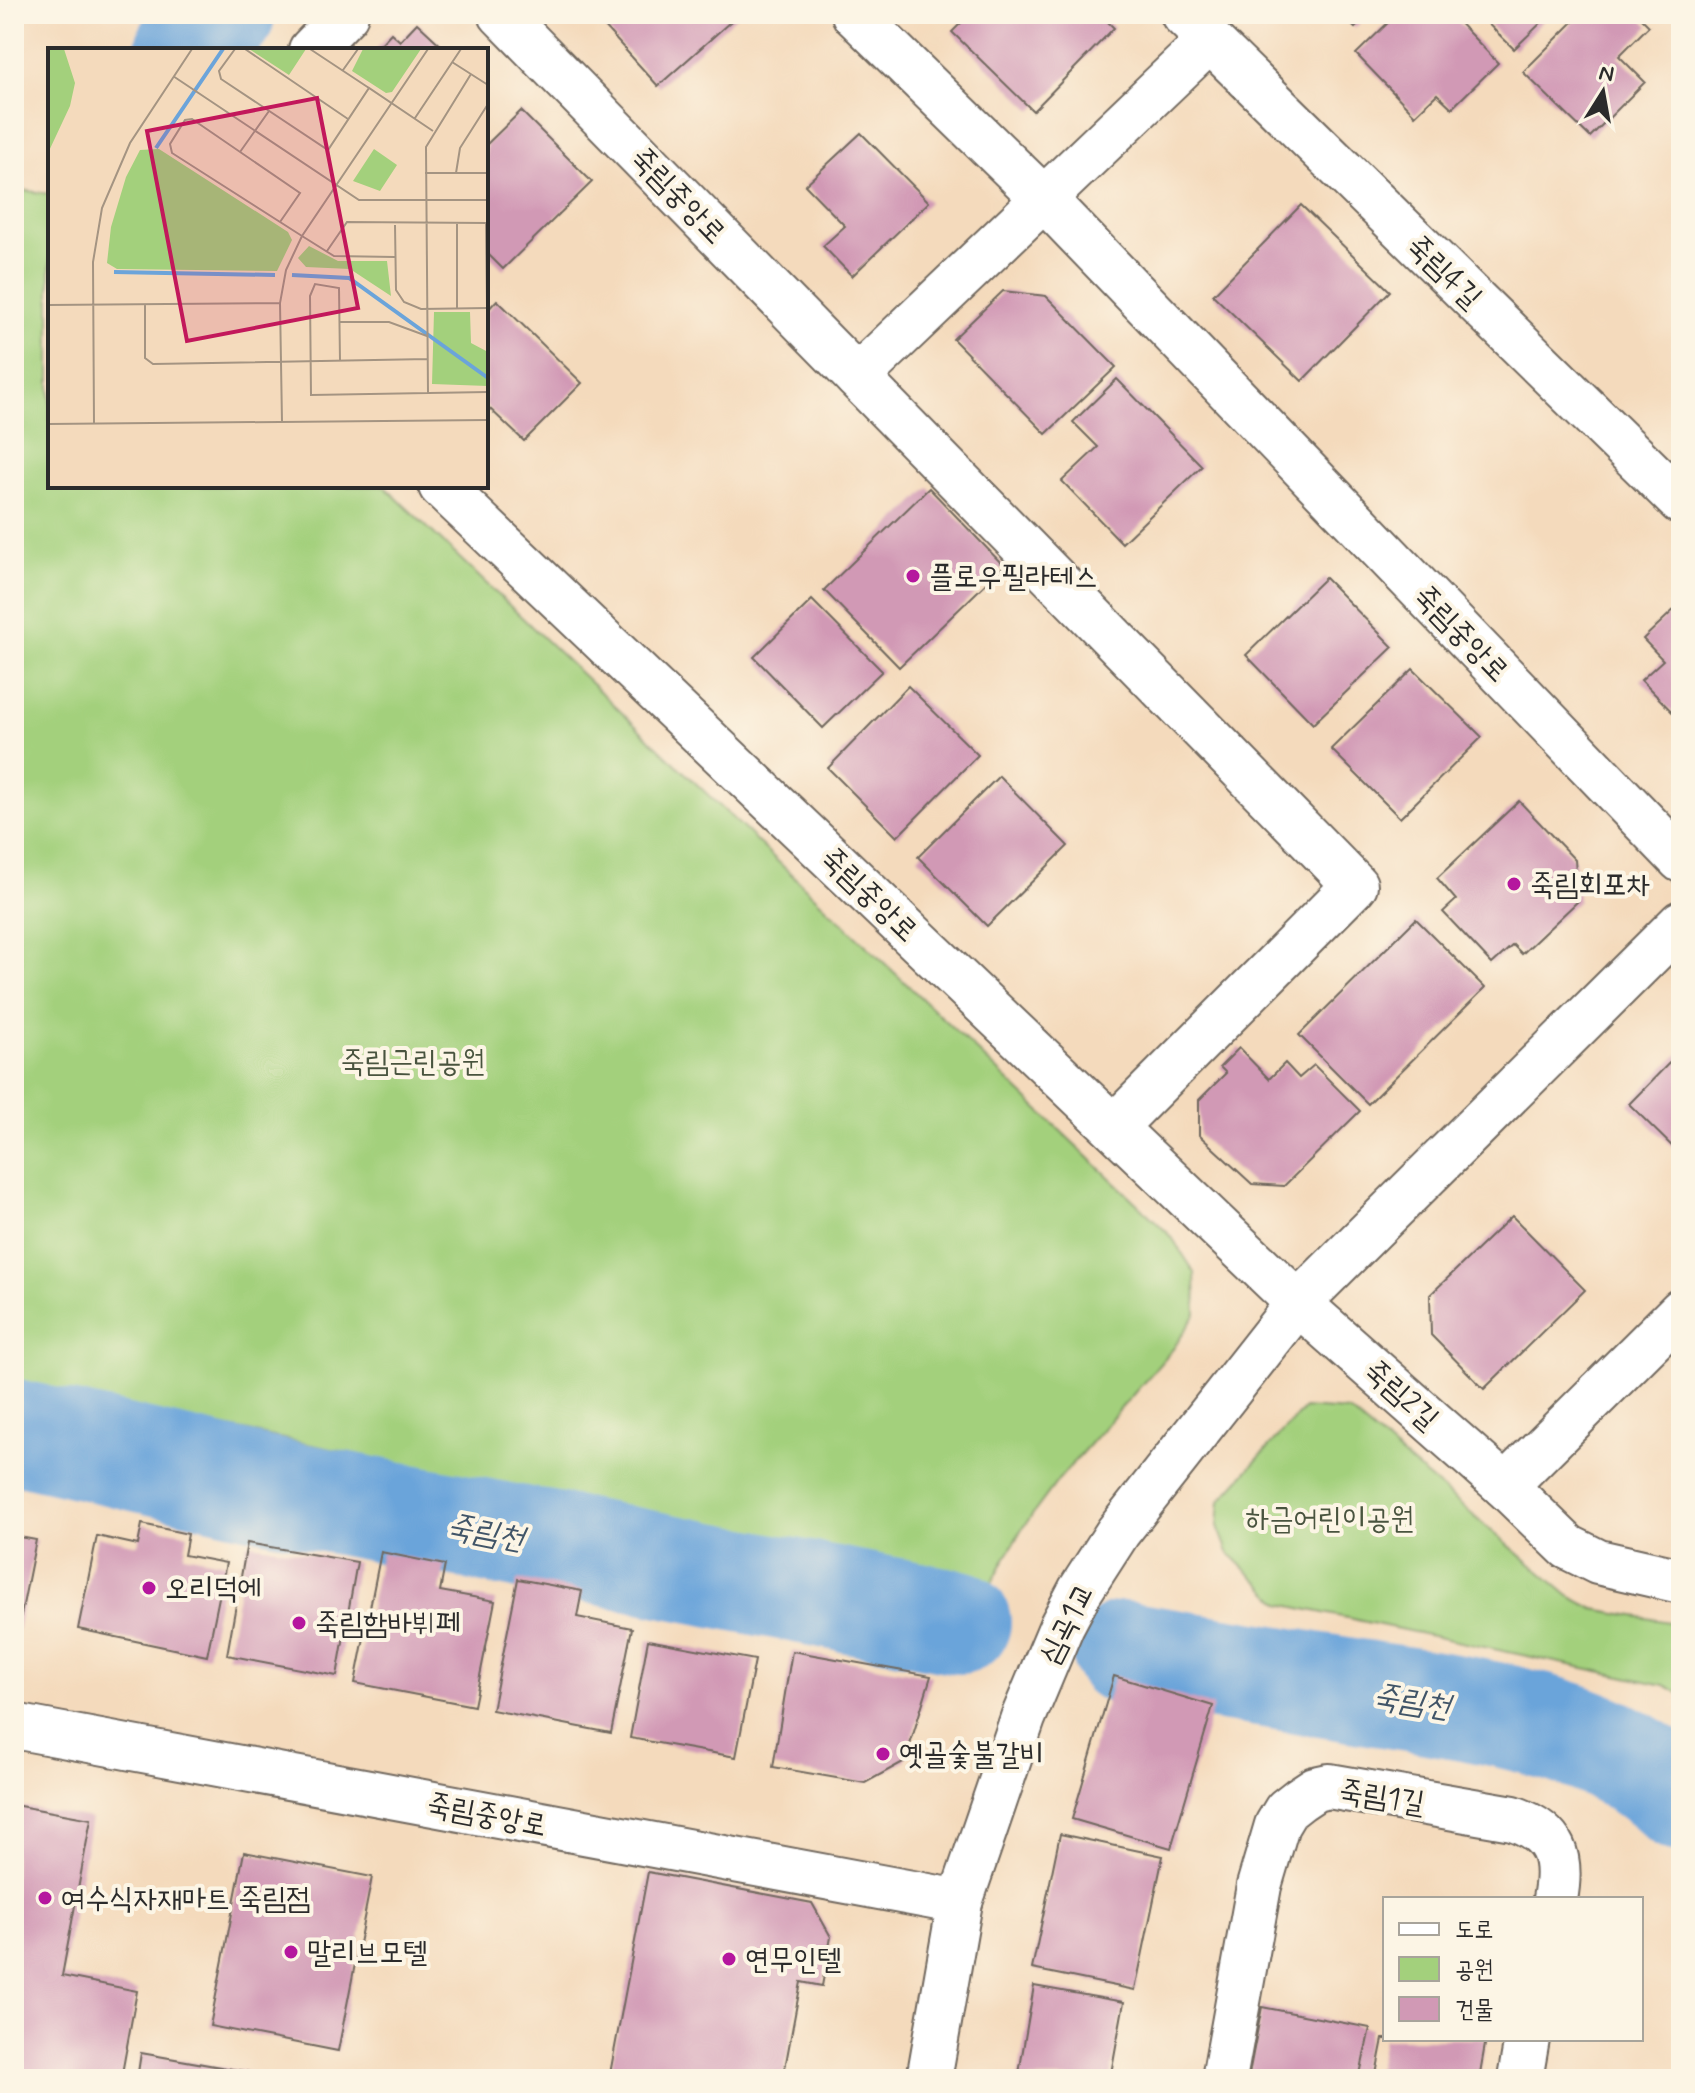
<svg xmlns="http://www.w3.org/2000/svg" width="1695" height="2093" font-family="Mynerve,'Poor Story',sans-serif">
<style>
.green{fill:#a3d07c;stroke:#677e54;stroke-width:2}
.lines{fill:none;stroke-linecap:round;stroke-linejoin:round}
.river{stroke:#6ba4da;stroke-width:104}
.building{fill:#d199b5}
.minor-casing{stroke:#71685e;stroke-width:48}
.tertiary-casing{stroke:#71685e;stroke-width:48}
.minor{stroke:#fff;stroke-width:44}
.tertiary{stroke:#fff;stroke-width:44}
.poi-dot{fill:#b5179e;stroke:#fcf5e5;stroke-width:3}
.labels{text-anchor:middle;stroke-width:8;stroke-linejoin:round;paint-order:stroke}
.street-label{font-size:30px;fill:#2b2b2b;stroke:#fcf5e5}
.poi-label{font-size:30px;fill:#2b2b2b;stroke:#fcf5e5;text-anchor:start}
.park-label{font-size:30px;fill:#49543f;stroke:#fcf5e5}
.water-label{font-size:32px;font-style:italic;fill:#415568;stroke:#fcf5e5}
.inset-river{fill:none;stroke:#6ba4da;stroke-width:4}
.inset-road{fill:none;stroke:#a49482;stroke-width:2}
.view{fill:#c2185b;fill-opacity:0.15;stroke:#c2185b;stroke-width:4}
.inset-edge{fill:none;stroke:#2b2b2b;stroke-width:4}
</style>
<rect width="100%" height="100%" fill="#fcf5e5"/>
<filter id="ink" filterUnits="userSpaceOnUse"><feTurbulence type="fractalNoise" baseFrequency=".0125" numOctaves="2"/><feDisplacementMap in="SourceGraphic" scale="16" xChannelSelector="R" yChannelSelector="G"/><feConvolveMatrix kernelMatrix="1 2 1 2 8 2 1 2 1" color-interpolation-filters="sRGB"/></filter>
<filter id="wash" filterUnits="userSpaceOnUse"><feTurbulence type="fractalNoise" baseFrequency=".006" numOctaves="4" result="noise"/><feDisplacementMap in="SourceGraphic" scale="32" xChannelSelector="R" yChannelSelector="G"/><feGaussianBlur stdDeviation="1.8" result="paint"/><feColorMatrix in="noise" values="0 0 0 0 0 0 0 0 0 0 0 0 0 0 0 0 0 1.4 0 .05"/><feComposite in="paint" operator="in"/></filter>
<g filter="url(#wash)">
<rect width="100%" height="100%" fill="#f4dabc"/>
<g class="green">
<path d="M 14,189 L 50,194 L 50,486 L 384,486 L 1171,1236 L 1195,1273 L 1196,1314 L 1173,1349 L 1059,1479 L 1021,1530 L 990,1586 L 14,1383 Z"/>
<path d="M 1304,1408 L 1349,1411 L 1569,1596 L 1594,1609 L 1681,1624 L 1681,1694 L 1664,1685 L 1281,1604 L 1228,1552 L 1218,1526 L 1220,1501 Z"/>
</g>
<g class="lines">
<g class="river">
<path d="M 187,50 L 223,14"/>
<path d="M 14,1431 L 263,1488 L 959,1622"/>
<path d="M 1124,1653 C 1200,1665 1276,1678 1352,1690 C 1459,1708 1600,1719 1681,1800"/>
</g>
</g>
<g id="blocks">
<g class="building">
<path d="M 593,14 L 739,14 L 658,86 Z"/>
<path d="M 970,14 L 1100,14 L 1114,28 L 1033,111 L 952,32 Z"/>
<path d="M 1340,14 L 1369,14 L 1355,28 Z"/>
<path d="M 1397,14 L 1451,14 L 1498,63 L 1452,108 L 1437,94 L 1415,115 L 1356,54 Z"/>
<path d="M 1478,14 L 1550,14 L 1514,49 Z"/>
<path d="M 1581,14 L 1637,14 L 1649,26 L 1619,56 L 1645,82 L 1590,137 L 1523,72 Z"/>
<path d="M 417,23 L 446,50 L 375,50 L 391,33 L 400,41 Z"/>
<path d="M 521,111 L 592,182 L 503,269 L 486,252 L 486,145 Z"/>
<path d="M 861,133 L 929,202 L 852,276 L 823,246 L 845,226 L 805,185 Z"/>
<path d="M 1301,205 L 1390,291 L 1302,381 L 1213,295 Z"/>
<path d="M 1003,291 L 1046,296 L 1116,367 L 1046,434 L 953,339 Z"/>
<path d="M 497,300 L 582,383 L 524,441 L 486,405 L 486,312 Z"/>
<path d="M 1117,379 L 1202,466 L 1122,543 L 1062,481 L 1098,447 L 1073,422 Z"/>
<path d="M 929,488 L 1004,566 L 899,667 L 824,590 Z"/>
<path d="M 1325,578 L 1393,647 L 1313,724 L 1246,655 Z"/>
<path d="M 812,600 L 882,671 L 823,728 L 754,657 Z"/>
<path d="M 1681,603 L 1681,721 L 1641,680 L 1663,660 L 1643,639 Z"/>
<path d="M 1413,669 L 1482,737 L 1400,818 L 1331,749 Z"/>
<path d="M 908,686 L 978,755 L 897,837 L 828,768 Z"/>
<path d="M 999,776 L 1068,846 L 987,926 L 918,857 Z"/>
<path d="M 1519,801 L 1575,860 L 1578,901 L 1522,954 L 1513,945 L 1492,964 L 1443,912 L 1456,900 L 1437,878 Z"/>
<path d="M 1416,919 L 1485,988 L 1368,1104 L 1299,1035 Z"/>
<path d="M 1239,1048 L 1269,1079 L 1285,1063 L 1299,1078 L 1314,1065 L 1360,1111 L 1284,1186 L 1252,1184 L 1199,1135 L 1199,1100 L 1226,1073 L 1220,1067 Z"/>
<path d="M 1681,1051 L 1681,1155 L 1629,1104 Z"/>
<path d="M 1512,1216 L 1585,1290 L 1484,1389 L 1431,1335 L 1430,1295 Z"/>
<path d="M 142,1524 L 188,1534 L 184,1555 L 226,1563 L 207,1656 L 78,1629 L 97,1536 L 138,1545 Z"/>
<path d="M 14,1536 L 36,1540 L 18,1630 L 14,1630 Z"/>
<path d="M 247,1543 L 357,1562 L 337,1676 L 227,1655 Z"/>
<path d="M 381,1552 L 445,1565 L 440,1591 L 495,1601 L 474,1706 L 355,1683 Z"/>
<path d="M 518,1579 L 582,1591 L 577,1617 L 632,1628 L 611,1733 L 492,1710 Z"/>
<path d="M 648,1640 L 755,1660 L 736,1757 L 630,1738 Z"/>
<path d="M 792,1651 L 931,1676 L 905,1761 L 865,1783 L 773,1767 Z"/>
<path d="M 1114,1676 L 1213,1706 L 1171,1848 L 1072,1819 Z"/>
<path d="M 14,1805 L 91,1819 L 62,1976 L 137,1991 L 121,2079 L 14,2079 Z"/>
<path d="M 1060,1834 L 1163,1856 L 1135,1990 L 1032,1969 Z"/>
<path d="M 244,1852 L 372,1877 L 338,2051 L 210,2026 Z"/>
<path d="M 648,1872 L 812,1903 L 831,1937 L 822,1986 L 801,1982 L 783,2079 L 609,2079 Z"/>
<path d="M 1034,1986 L 1124,2002 L 1110,2079 L 1018,2079 Z"/>
<path d="M 1262,2007 L 1370,2028 L 1359,2079 L 1248,2079 Z"/>
<path d="M 1383,2039 L 1486,2039 L 1479,2079 L 1375,2079 Z"/>
<path d="M 141,2053 L 277,2077 L 277,2079 L 137,2079 Z"/>
</g>
</g>
</g>
<g filter="url(#ink)">
<use href="#blocks" fill-opacity="0" stroke="#71685e" stroke-width="2"/>
<g class="lines">
<g class="minor-casing">
<g id="minor">
<path d="M 501,14 L 1355,885 L 1114,1127"/>
<path d="M 1183,14 L 1681,502"/>
<path d="M 311,50 L 346,14"/>
<path d="M 857,377 L 1209,41"/>
<path d="M 441,486 L 1298,1303 L 1505,1486 L 1568,1547 L 1598,1562 L 1681,1581"/>
<path d="M 1505,1486 L 1681,1311"/>
<path d="M 14,1726 L 960,1902"/>
<path d="M 1224,2079 L 1259,1886 L 1277,1825 L 1286,1810 L 1300,1799 L 1315,1789 L 1329,1786 L 1513,1818 C 1555,1833 1563,1857 1555,1899"/>
<path d="M 1520,2079 L 1527,2039"/>
</g>
</g>
<g class="tertiary-casing">
<g id="tertiary">
<path d="M 854,14 L 1044,199 L 1681,860"/>
<path d="M 929,2079 L 960,1902 L 1023,1718 L 1062,1625 L 1080,1591 L 1118,1532 L 1298,1303 L 1681,923"/>
</g>
</g>
<use href="#minor" class="minor"/>
<use href="#tertiary" class="tertiary"/>
</g>
</g>
<g class="poi-dot">
<circle cx="913" cy="576" r="8"/>
<circle cx="1514" cy="884" r="8"/>
<circle cx="149" cy="1588" r="8"/>
<circle cx="299" cy="1623" r="8"/>
<circle cx="883" cy="1754" r="8"/>
<circle cx="45" cy="1898" r="8"/>
<circle cx="291" cy="1952" r="8"/>
<circle cx="729" cy="1959" r="8"/>
</g>
<g class="labels">
<g class="street-label">
<text transform="translate(679 195) rotate(46)" y="10">죽림중앙로</text>
<text transform="translate(1445 271) rotate(44)" y="10">죽림4길</text>
<text transform="translate(1462 633) rotate(46)" y="10">죽림중앙로</text>
<text transform="translate(870 894) rotate(44)" y="10">죽림중앙로</text>
<text transform="translate(1402 1394) rotate(42)" y="10">죽림2길</text>
<text transform="translate(1066 1623) rotate(-63)" y="10">심곡1교</text>
<text transform="translate(1382 1796) rotate(9)" y="10">죽림1길</text>
<text transform="translate(487 1814) rotate(11)" y="10">죽림중앙로</text>
</g>
<g class="poi-label">
<text x="929" y="586">플로우필라테스</text>
<text x="1530" y="894">죽림회포차</text>
<text x="165" y="1598">오리덕에</text>
<text x="315" y="1633">죽림함바뷔페</text>
<text x="899" y="1764">옛골숯불갈비</text>
<text x="61" y="1908">여수식자재마트 죽림점</text>
<text x="307" y="1962">말리브모텔</text>
<text x="745" y="1969">연무인텔</text>
</g>
<g class="park-label">
<text x="413" y="1071">죽림근린공원</text>
<text x="1330" y="1528">하금어린이공원</text>
</g>
<g class="water-label">
<text transform="translate(486 1531) rotate(11)" y="11">죽림천</text>
<text transform="translate(1412 1700) rotate(9)" y="11">죽림천</text>
</g>
</g>
<g transform="translate(48 48)">
<rect width="440" height="440" fill="#f4dabc"/>
<path d="M 0,1 L 16,1 L 27,35 L 22,58 L 0,105 ZM 201,1 L 258,1 L 241,27 ZM 315,1 L 373,1 L 344,44 L 338,45 L 304,23 ZM 111,101 L 240,184 L 244,192 L 229,223 L 69,221 L 59,215 L 63,179 L 78,129 L 92,102 ZM 326,101 L 349,117 L 332,143 L 305,133 ZM 261,198 L 290,213 L 339,213 L 343,248 L 302,221 L 258,219 L 250,210 ZM 386,264 L 422,264 L 423,295 L 440,304 L 440,338 L 384,336 Z" fill="#a3d07c"/>
<path class="inset-river" d="M 108,100 L 175,1M 66,224 L 227,227M 244,227 L 301,230 L 440,330"/>
<path class="inset-road" d="M 187,1 L 171,23 L 173,31 L 280,102 L 321,40 L 385,83M 197,1 L 300,71M 262,1 L 321,40M 404,14 L 440,37M 295,22 L 310,1M 125,28 L 311,152 L 440,152M 367,70 L 413,1M 192,104 L 221,63M 377,125 L 440,125M 408,125 L 412,100 L 440,56M 232,174 L 252,145 L 144,71 L 137,72 L 122,96 L 124,105 L 254,188 L 286,208 L 347,209M 438,175 L 439,260M 409,176 L 409,260M 347,177 L 348,242 L 356,254 L 373,261 L 440,260M 279,203 L 299,174 L 440,175M 97,256 L 97,310 L 105,316 L 380,311M 0,257 L 232,255M 292,274 L 341,274 L 379,288M 292,313 L 291,240 L 267,236 L 262,248 L 263,347 L 440,344M 380,345 L 378,99 L 423,26M 234,374 L 232,255 L 238,222 L 254,188 L 380,1M 0,376 L 440,372M 46,376 L 45,214 L 54,160 L 82,95 L 144,1"/>
<path class="view" d="M 269,50 L 310,260 L 139,293 L 99,83 Z"/>
<rect width="440" height="440" class="inset-edge"/>
</g>
<rect width="1695" height="2093" fill="none" stroke="#fcf5e5" stroke-width="48"/>
<rect x="1383" y="1897" width="260" height="144" fill="#fcf5e5" stroke="#a8a49b" stroke-width="2"/>
<rect x="1399" y="1923" width="40" height="12" fill="#ffffff" stroke="#a8a49b" stroke-width="2"/>
<text x="1455" y="1937" font-size="24" fill="#2b2b2b">도로</text>
<rect x="1399" y="1957" width="40" height="24" fill="#a3d07c" stroke="#a8a49b" stroke-width="2"/>
<text x="1455" y="1977" font-size="24" fill="#2b2b2b">공원</text>
<rect x="1399" y="1997" width="40" height="24" fill="#d199b5" stroke="#a8a49b" stroke-width="2"/>
<text x="1455" y="2017" font-size="24" fill="#2b2b2b">건물</text>
<g transform="translate(1603 92) rotate(11)" stroke="#fcf5e5" stroke-width="6" paint-order="stroke">
<path d="M0-6L14 30L0 20L-14 30Z" fill="#2b2b2b"/>
<text y="-12" font-size="22" font-weight="bold" text-anchor="middle" fill="#2b2b2b">N</text>
</g>
</svg>
